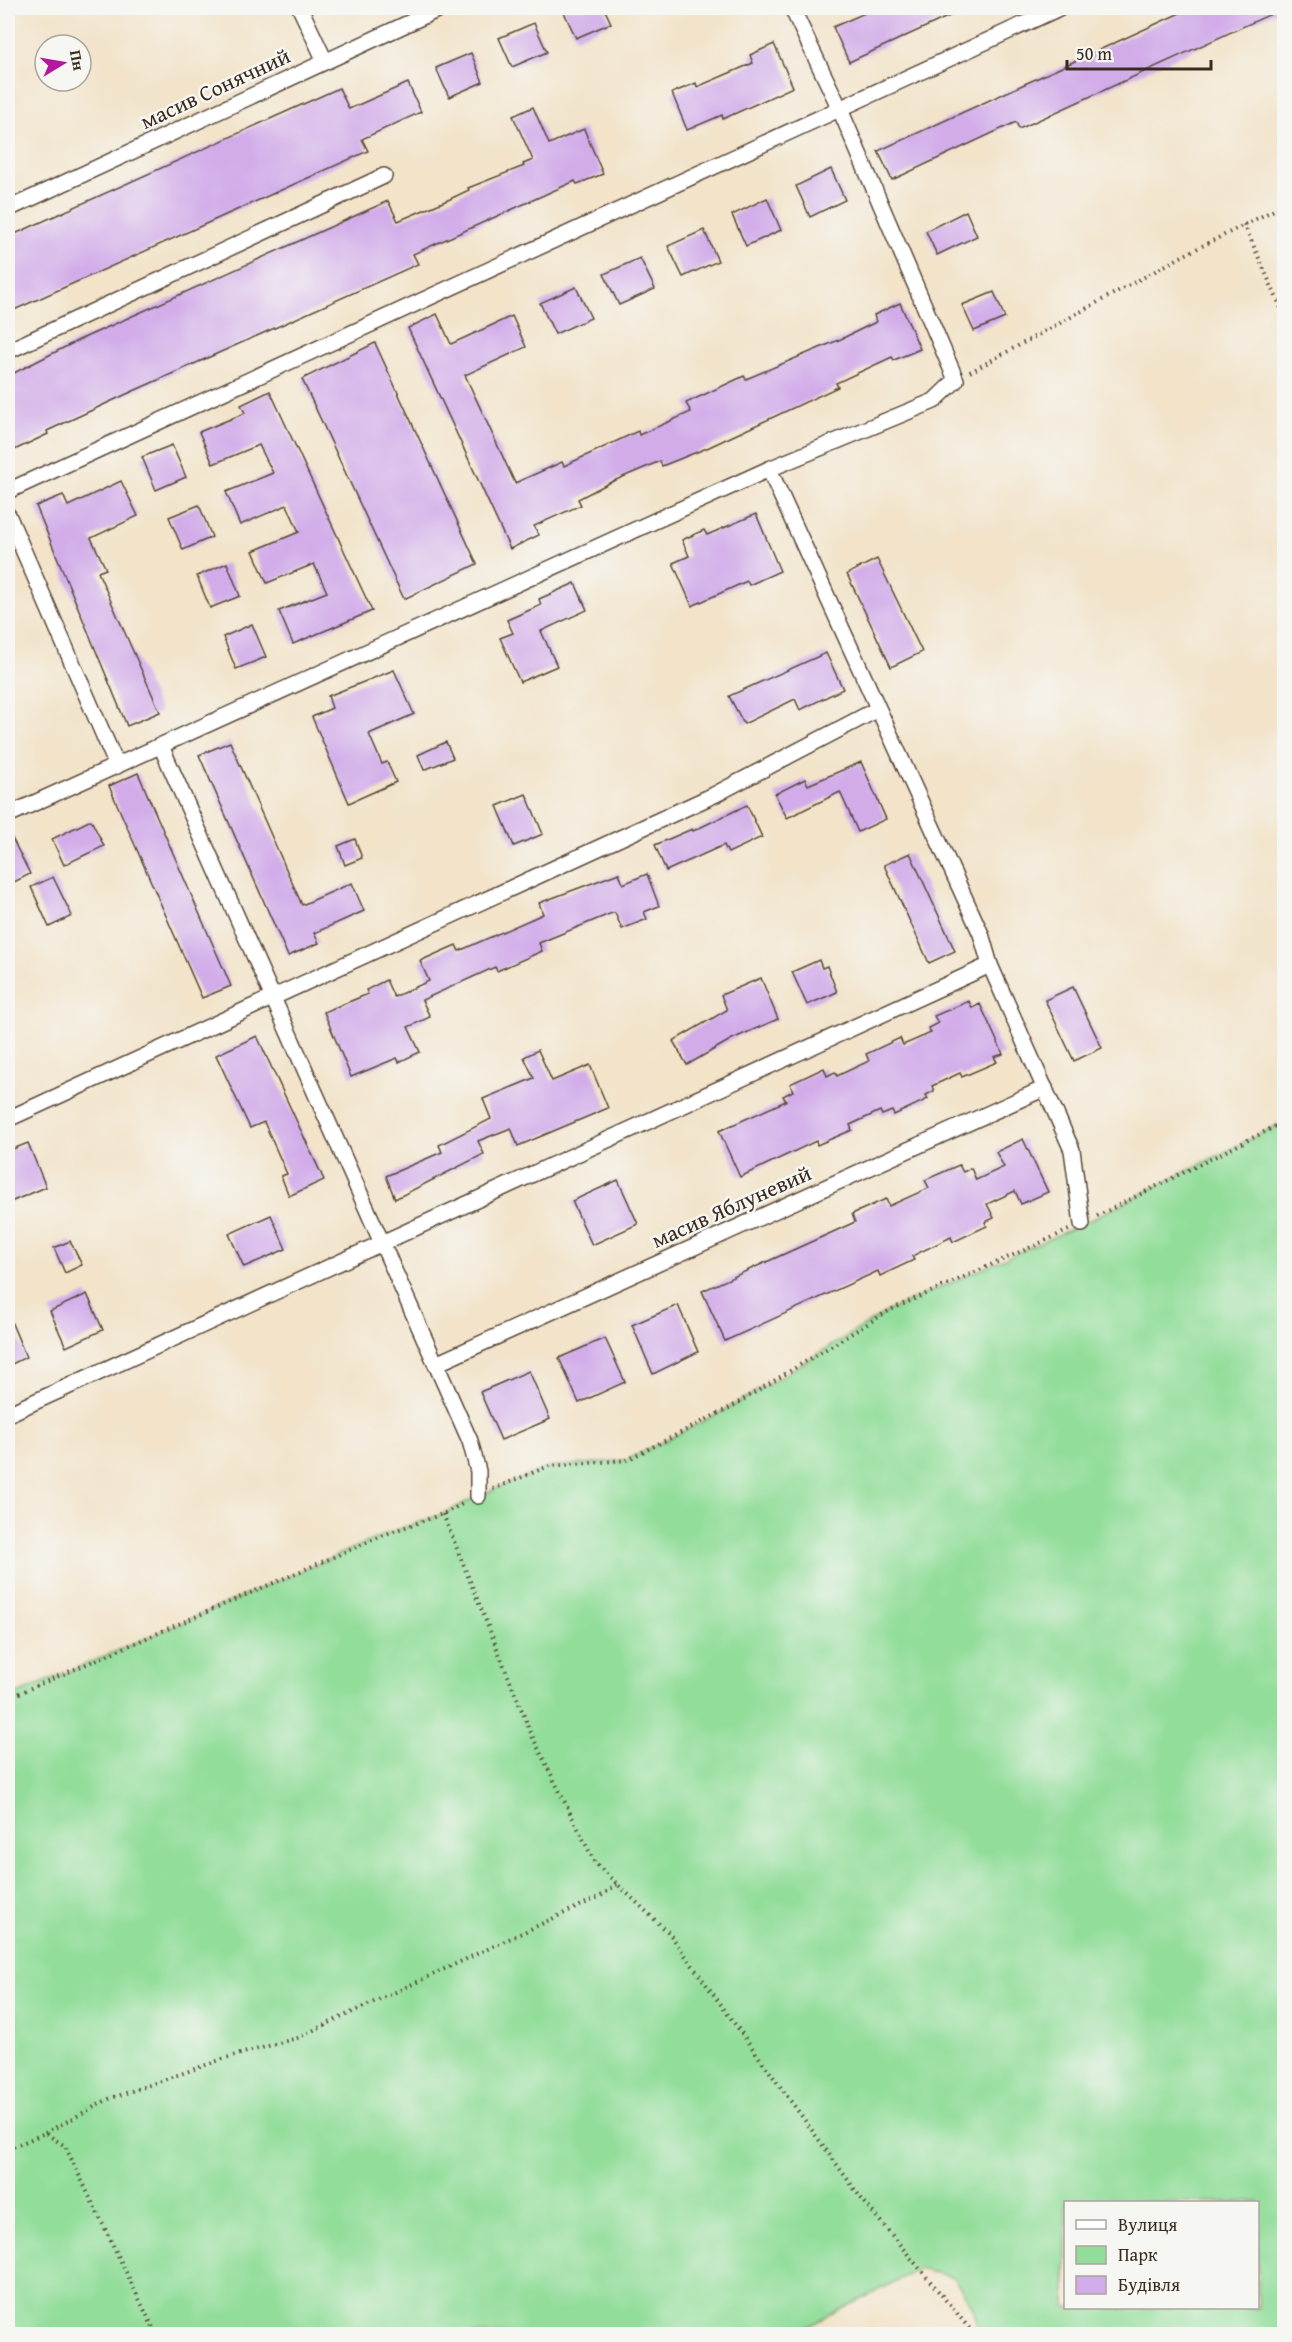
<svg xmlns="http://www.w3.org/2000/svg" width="1292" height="2342" font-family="'Gentium Book Plus',serif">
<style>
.green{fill:#91dd99;stroke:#66845c;stroke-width:1.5;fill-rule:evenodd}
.building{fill:#d1ace9}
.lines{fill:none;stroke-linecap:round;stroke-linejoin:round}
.street-casing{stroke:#564638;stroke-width:18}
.path{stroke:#564638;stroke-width:4;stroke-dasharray:1.5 4.5;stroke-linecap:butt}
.street{stroke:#fff;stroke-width:15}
.labels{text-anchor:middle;stroke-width:5;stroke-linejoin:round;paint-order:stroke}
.street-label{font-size:22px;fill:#3b2a1e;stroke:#f6f6f2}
</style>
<rect width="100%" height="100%" fill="#f6f6f2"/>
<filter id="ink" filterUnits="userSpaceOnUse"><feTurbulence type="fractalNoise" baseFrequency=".0167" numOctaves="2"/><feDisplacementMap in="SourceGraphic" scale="12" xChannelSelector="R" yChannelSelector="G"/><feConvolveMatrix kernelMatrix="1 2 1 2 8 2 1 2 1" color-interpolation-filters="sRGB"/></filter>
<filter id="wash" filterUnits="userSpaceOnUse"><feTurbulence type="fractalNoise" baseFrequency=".008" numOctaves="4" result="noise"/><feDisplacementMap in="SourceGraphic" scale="24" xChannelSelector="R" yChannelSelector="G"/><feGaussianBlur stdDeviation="1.35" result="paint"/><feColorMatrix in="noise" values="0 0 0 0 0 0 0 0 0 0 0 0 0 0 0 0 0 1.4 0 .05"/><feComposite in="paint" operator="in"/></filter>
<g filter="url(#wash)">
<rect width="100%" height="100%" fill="#f2e3c9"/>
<path class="green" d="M 1284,1122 L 1284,2334 L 980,2334 L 973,2307 L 953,2277 L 919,2269 L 794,2334 L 8,2334 L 8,1698 L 391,1532 L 443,1514 L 478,1496 L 549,1467 L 627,1460 L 731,1407 L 890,1310 L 1082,1224 ZM 1066,2202 L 1258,2202 L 1258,2308 L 1066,2308 Z"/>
<g id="blocks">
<g class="building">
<path d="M 562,8 L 604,8 L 611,23 L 576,38 Z"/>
<path d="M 862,8 L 967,8 L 849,62 L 833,27 L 865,13 Z"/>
<path d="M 1191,8 L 1284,8 L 1019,129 L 1016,122 L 892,180 L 878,151 Z"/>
<path d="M 534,23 L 547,52 L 512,67 L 499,38 Z"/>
<path d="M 774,44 L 793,87 L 723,119 L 722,115 L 687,130 L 672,93 L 696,83 L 697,87 L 753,63 L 750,55 Z"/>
<path d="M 471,53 L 483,82 L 449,97 L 436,68 Z"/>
<path d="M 408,83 L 421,112 L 362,139 L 368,151 L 14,310 L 8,296 L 8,237 L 339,88 L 349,109 Z"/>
<path d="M 533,107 L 549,144 L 584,129 L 603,174 L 577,184 L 575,181 L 413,254 L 418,264 L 129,393 L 47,431 L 48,434 L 8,453 L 8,376 L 79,340 L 388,201 L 398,221 L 450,199 L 469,190 L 468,188 L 524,166 L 523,164 L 533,160 L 513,116 Z"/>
<path d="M 831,169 L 845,200 L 810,217 L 796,186 Z"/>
<path d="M 767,198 L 781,230 L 746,246 L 732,215 Z"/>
<path d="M 966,211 L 977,236 L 937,255 L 926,231 Z"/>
<path d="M 704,230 L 718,261 L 683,277 L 668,246 Z"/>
<path d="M 640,258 L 655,289 L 619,305 L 604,274 Z"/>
<path d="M 576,287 L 591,318 L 555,334 L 540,303 Z"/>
<path d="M 994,292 L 1005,318 L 974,331 L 962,305 Z"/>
<path d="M 900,303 L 920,349 L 894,360 L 892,357 L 836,383 L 838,387 L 707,448 L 662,466 L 660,461 L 609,483 L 578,499 L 581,505 L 534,526 L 539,535 L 510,549 L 408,328 L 437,314 L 451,344 L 512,316 L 526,347 L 465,375 L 515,483 L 562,462 L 564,466 L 638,431 L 639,435 L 691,412 L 686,403 L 744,376 L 746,379 L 841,339 L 876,322 L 874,315 Z"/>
<path d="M 375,343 L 477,564 L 404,599 L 302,379 Z"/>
<path d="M 270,391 L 372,611 L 293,644 L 279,611 L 327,592 L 314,564 L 267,583 L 253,551 L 299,532 L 287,505 L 240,525 L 226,492 L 273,473 L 259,445 L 213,464 L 199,432 L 245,413 L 241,405 Z"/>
<path d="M 172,445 L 186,477 L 156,490 L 142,457 Z"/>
<path d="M 121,481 L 138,516 L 91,538 L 106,569 L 98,572 L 160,712 L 127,726 L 36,506 L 63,495 L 68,506 Z"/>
<path d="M 199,505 L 212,537 L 183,550 L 169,517 Z"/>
<path d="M 756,514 L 780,571 L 749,585 L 747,581 L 692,606 L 673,563 L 689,556 L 682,540 L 704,530 L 707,535 Z"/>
<path d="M 877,559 L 922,652 L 891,667 L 847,574 Z"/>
<path d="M 227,563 L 240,596 L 210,608 L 197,576 Z"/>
<path d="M 575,583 L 587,610 L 541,631 L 557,666 L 520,682 L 500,638 L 513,633 L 507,620 L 541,605 L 539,599 Z"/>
<path d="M 252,624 L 266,657 L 236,669 L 223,637 Z"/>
<path d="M 826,653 L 843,689 L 800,710 L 795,699 L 744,724 L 729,696 Z"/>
<path d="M 394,670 L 414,714 L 369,734 L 382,764 L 387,762 L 396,782 L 349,803 L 312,717 L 332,708 L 328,696 Z"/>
<path d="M 230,742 L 302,905 L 352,883 L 364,911 L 314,933 L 319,943 L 288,956 L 199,755 Z"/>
<path d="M 446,742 L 453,758 L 424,770 L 418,755 Z"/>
<path d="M 861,762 L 886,819 L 858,832 L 840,792 L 787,818 L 775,794 L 805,779 L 808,785 Z"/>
<path d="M 138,773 L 231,986 L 202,998 L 109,786 Z"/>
<path d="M 526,794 L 543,834 L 514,846 L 497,806 Z"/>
<path d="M 747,805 L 762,837 L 728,853 L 724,845 L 666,871 L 655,845 L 692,829 L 693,831 Z"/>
<path d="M 91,820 L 104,846 L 64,865 L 52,839 Z"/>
<path d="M 8,830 L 30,874 L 8,885 Z"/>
<path d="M 355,839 L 362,858 L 345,865 L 338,846 Z"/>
<path d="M 910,853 L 955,951 L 929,963 L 884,865 Z"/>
<path d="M 619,873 L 623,884 L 647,874 L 659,906 L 644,912 L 647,919 L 622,929 L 615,913 L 612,913 L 539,943 L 542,951 L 497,971 L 495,967 L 422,1000 L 430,1017 L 408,1027 L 420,1052 L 399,1062 L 397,1058 L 351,1077 L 324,1012 L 368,994 L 366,990 L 386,980 L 394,997 L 429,981 L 420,961 L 456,945 L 459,951 L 543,914 L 539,903 Z"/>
<path d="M 53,877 L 72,916 L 49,927 L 31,887 Z"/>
<path d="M 819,960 L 822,968 L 827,966 L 837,992 L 807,1005 L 792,972 Z"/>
<path d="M 761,978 L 778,1019 L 732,1039 L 687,1065 L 673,1041 L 727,1010 L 721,995 Z"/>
<path d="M 1073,987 L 1102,1048 L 1074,1061 L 1045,1000 Z"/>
<path d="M 969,1001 L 972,1008 L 980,1004 L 1003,1054 L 994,1057 L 997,1062 L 962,1077 L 960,1073 L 932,1086 L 934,1091 L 926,1095 L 928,1099 L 894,1115 L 892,1111 L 882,1115 L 880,1111 L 850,1125 L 852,1130 L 817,1145 L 816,1141 L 740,1177 L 719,1131 L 786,1101 L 783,1096 L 793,1091 L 790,1084 L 824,1068 L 827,1076 L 835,1072 L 837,1076 L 869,1061 L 866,1054 L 900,1038 L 903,1045 L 931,1033 L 928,1028 L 938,1023 L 934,1016 Z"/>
<path d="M 257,1036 L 324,1180 L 289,1196 L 281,1176 L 287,1174 L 264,1122 L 250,1128 L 216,1055 Z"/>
<path d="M 538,1050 L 552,1081 L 590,1065 L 608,1108 L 518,1146 L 511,1128 L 478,1141 L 484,1154 L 395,1199 L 386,1176 L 442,1152 L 439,1145 L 491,1119 L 483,1099 L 534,1078 L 524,1057 Z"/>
<path d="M 1023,1139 L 1048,1192 L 1021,1204 L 1015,1191 L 987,1204 L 994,1218 L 985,1222 L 987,1226 L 953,1242 L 951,1237 L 912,1256 L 914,1260 L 880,1276 L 878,1271 L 725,1341 L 702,1291 L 855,1222 L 852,1214 L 886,1199 L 889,1206 L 929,1188 L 925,1180 L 959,1165 L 963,1172 L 971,1168 L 976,1180 L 1004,1167 L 996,1152 Z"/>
<path d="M 28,1143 L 46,1187 L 8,1203 L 8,1151 Z"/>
<path d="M 618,1180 L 638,1224 L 592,1245 L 572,1201 Z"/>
<path d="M 271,1215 L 286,1249 L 244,1267 L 229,1234 Z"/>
<path d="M 70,1241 L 82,1265 L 65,1273 L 54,1248 Z"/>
<path d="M 87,1294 L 103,1330 L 66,1347 L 50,1311 Z"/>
<path d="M 678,1305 L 698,1352 L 653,1374 L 632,1325 Z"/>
<path d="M 8,1314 L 26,1357 L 8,1366 Z"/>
<path d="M 605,1338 L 625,1382 L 579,1403 L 559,1358 Z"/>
<path d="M 529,1371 L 550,1419 L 501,1440 L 480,1392 Z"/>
</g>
</g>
</g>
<g filter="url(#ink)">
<use href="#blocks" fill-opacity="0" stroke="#564638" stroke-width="1.5"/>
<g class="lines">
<g class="street-casing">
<g id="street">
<path d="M 300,8 L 325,61"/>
<path d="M 8,209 L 441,8"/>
<path d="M 8,351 L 384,176"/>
<path d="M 769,469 L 981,934 L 990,965 L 1072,1150 L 1082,1224"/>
<path d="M 8,491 L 1059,8"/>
<path d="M 8,515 L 117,766"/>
<path d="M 161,746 L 470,1441 L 478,1471 L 478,1496"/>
<path d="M 8,815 L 769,469 L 934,401 L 956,380 L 839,107 L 792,8"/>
<path d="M 8,1119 L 714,795 L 878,709"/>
<path d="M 436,1364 L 1045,1088"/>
<path d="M 8,1414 L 990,965"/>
</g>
</g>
<g class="path">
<path d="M 1244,224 L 1284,315"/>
<path d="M 970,372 L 1190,252 L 1284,205"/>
<path d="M 1097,1216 L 1284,1122"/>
<path d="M 493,1489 L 549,1466 L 627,1460 L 731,1407 L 890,1310 L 1069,1230"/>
<path d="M 443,1514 L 533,1738 L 595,1863 L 669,1933 L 861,2198 L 974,2334"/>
<path d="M 8,1698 L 391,1532 L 443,1514 L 464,1503"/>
<path d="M 45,2133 L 109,2099 L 226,2058 L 297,2038 L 601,1896 L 617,1884"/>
<path d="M 8,2149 L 45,2133 L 65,2146 L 156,2334"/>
</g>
<use href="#street" class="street"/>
</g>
</g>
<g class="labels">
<g class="street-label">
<text transform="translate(215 88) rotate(-25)" y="8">масив Сонячний</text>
<text transform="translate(731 1206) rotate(-24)" y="8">масив Яблуневий</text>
</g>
</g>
<rect width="1292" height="2342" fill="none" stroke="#f6f6f2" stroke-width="30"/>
<rect x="1064" y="2201" width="195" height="108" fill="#f6f6f2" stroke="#aba49d" stroke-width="1.5"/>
<rect x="1076" y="2220" width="30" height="9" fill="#ffffff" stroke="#aba49d" stroke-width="1.5"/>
<text x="1118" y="2231" font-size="18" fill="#3b2a1e">Вулиця</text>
<rect x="1076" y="2246" width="30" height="18" fill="#91dd99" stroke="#aba49d" stroke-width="1.5"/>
<text x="1118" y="2261" font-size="18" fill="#3b2a1e">Парк</text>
<rect x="1076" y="2276" width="30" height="18" fill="#d1ace9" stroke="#aba49d" stroke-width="1.5"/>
<text x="1118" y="2291" font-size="18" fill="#3b2a1e">Будівля</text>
<g transform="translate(63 63) rotate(79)"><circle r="28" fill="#f6f6f2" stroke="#aba49d" stroke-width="1.5"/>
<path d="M0-4.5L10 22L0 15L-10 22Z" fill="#b5179e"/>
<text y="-9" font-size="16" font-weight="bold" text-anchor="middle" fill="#3b2a1e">Пн</text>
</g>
<path d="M1067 60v9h144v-9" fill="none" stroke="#3b2a1e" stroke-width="3"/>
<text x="1076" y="60" font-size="18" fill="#3b2a1e" stroke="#f6f6f2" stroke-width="4.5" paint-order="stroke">50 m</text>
</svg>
